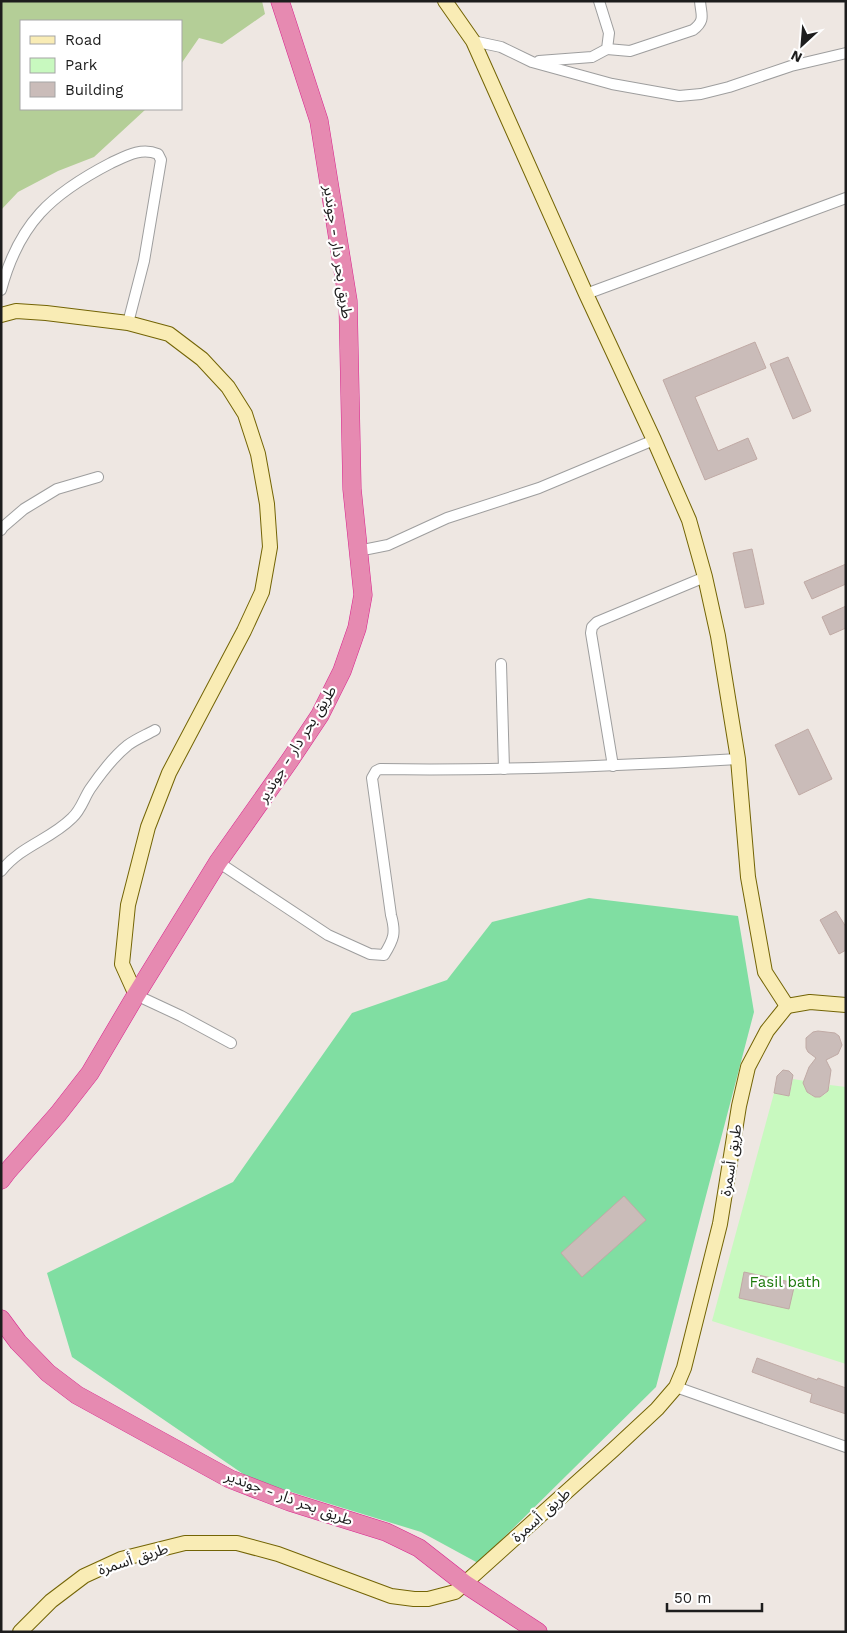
<svg xmlns="http://www.w3.org/2000/svg" width="847" height="1633" font-family="'Work Sans','Noto Sans Arabic',sans-serif">
<style>
.forest{fill:#b4ce97}
.park{fill:#c8f9bf}
.pitch{fill:#80dea2}
.building{fill:#cabcb9;stroke:#c0aaa5}
.lines{fill:none;stroke-linecap:round;stroke-linejoin:round}
.street-casing{stroke:#9e9e9e;stroke-width:12}
.secondary-casing{stroke:#736405;stroke-width:16}
.highway-casing{stroke:#d8248e;stroke-width:19}
.street{stroke:#fff;stroke-width:10}
.secondary{stroke:#f9ecb5;stroke-width:14}
.highway{stroke:#e68ab1;stroke-width:18}
.labels{text-anchor:middle;stroke-width:4.5;stroke-linejoin:round;paint-order:stroke}
.street-label{font-size:15px;fill:#1d1d1d;stroke:#fff}
.park-label{font-size:15px;fill:#1d7a0b;stroke:#fff}
</style>
<rect width="100%" height="100%" fill="#eee7e2"/>
<path class="forest" d="M 1,1 L 262,1 L 265,14 L 222,44 L 199,38 L 181,64 L 181,21 L 21,21 L 21,109 L 146,109 L 94,157 L 58,171 L 18,192 L 1,210 Z"/>
<path class="park" d="M 793,1079 L 805,1081 C 804,1089 807,1094 815,1097 C 824,1097 828,1093 830,1085 L 846,1087 L 846,1364 L 712,1321 L 774,1093 L 789,1096 Z"/>
<path class="pitch" d="M 589,898 L 738,916 L 754,1012 L 656,1387 L 478,1563 L 421,1532 L 252,1480 L 72,1357 L 47,1273 L 233,1182 L 352,1013 L 447,980 L 492,922 Z"/>
<g class="building">
<path d="M 755,342 L 766,368 L 695,397 L 718,451 L 748,438 L 757,459 L 705,480 L 663,380 Z"/>
<path d="M 788,357 L 811,411 L 793,419 L 770,364 Z"/>
<path d="M 752,549 L 764,604 L 745,608 L 733,553 Z"/>
<path d="M 846,564 L 846,584 L 812,599 L 804,582 Z"/>
<path d="M 846,606 L 846,628 L 830,635 L 822,617 Z"/>
<path d="M 808,729 L 832,779 L 799,795 L 775,745 Z"/>
<path d="M 836,911 L 846,927 L 846,950 L 839,954 L 820,920 Z"/>
<path d="M 818,1031 L 835,1033 L 839,1036 L 842,1045 L 838,1054 L 826,1060 L 831,1070 L 828,1091 L 820,1097 L 815,1097 L 807,1092 L 803,1083 L 809,1067 L 816,1058 L 808,1052 L 806,1048 L 806,1038 L 813,1032 Z"/>
<path d="M 783,1070 L 789,1071 L 793,1075 L 789,1096 L 774,1093 L 777,1076 Z"/>
<path d="M 624,1196 L 646,1220 L 582,1277 L 561,1253 Z"/>
<path d="M 744,1272 L 795,1283 L 789,1309 L 739,1298 Z"/>
<path d="M 757,1358 L 817,1380 L 818,1378 L 846,1388 L 846,1414 L 810,1402 L 812,1394 L 752,1372 Z"/>
</g>
<g class="lines">
<g class="street-casing">
<g id="street">
<path d="M 473,41 L 501,47 L 532,62 L 612,84 L 679,96 L 701,94 L 729,87 L 791,66 L 846,53"/>
<path d="M 607,49 L 630,51 L 693,30 C 706,20 701,15 700,1"/>
<path d="M 539,61 L 592,57 L 607,49 L 609,33 L 599,1"/>
<path d="M 1,290 C 19,223 51,194 111,163 C 126,156 141,147 158,154 L 161,160 L 144,261 L 128,323"/>
<path d="M 586,294 L 846,198"/>
<path d="M 1,530 L 3,527 L 24,509 L 57,489 L 98,477"/>
<path d="M 358,551 L 388,545 L 447,518 L 539,488 L 654,440"/>
<path d="M 501,664 L 504,769"/>
<path d="M 613,766 L 591,633 L 592,627 L 597,622 L 705,577"/>
<path d="M 218,862 L 328,935 L 370,954 L 384,955 C 394,939 396,933 391,915 L 372,778 L 376,771 L 380,769 C 500,771 619,766 738,759"/>
<path d="M 1,871 C 22,845 50,840 72,818 C 81,810 84,798 90,789 C 101,773 113,757 128,745 C 136,739 146,735 155,730"/>
<path d="M 136,995 L 181,1016 L 231,1043"/>
<path d="M 676,1387 L 846,1447"/>
</g>
</g>
<g class="secondary-casing">
<g id="secondary">
<path d="M 445,1 L 473,41 L 586,294 L 654,440 L 689,520 L 705,577 L 718,636 L 738,759 L 748,877 L 765,972 L 787,1006"/>
<path d="M 1,315 L 16,311 L 46,313 L 128,323 L 169,334 L 202,359 L 228,387 L 245,414 L 258,454 L 267,504 L 270,547 L 262,592 L 244,631 L 169,773 L 148,827 L 128,905 L 122,964 L 136,995"/>
<path d="M 787,1006 L 810,1002 L 846,1005"/>
<path d="M 20,1632 L 51,1601 L 84,1576 L 121,1559 L 185,1543 L 237,1543 L 278,1554 L 391,1596 L 414,1599 L 428,1599 L 455,1592 L 613,1450 L 657,1409 L 676,1387 L 684,1368 L 720,1224 L 739,1106 L 748,1067 L 767,1031 L 787,1006"/>
</g>
</g>
<g class="highway-casing">
<g id="highway">
<path d="M 1,1180 L 7,1172 L 58,1114 L 90,1073 L 136,995 L 218,862 L 290,760 L 320,715 L 342,671 L 357,628 L 363,595 L 352,489 L 348,301 L 319,121 L 280,1"/>
<path d="M 1,1319 L 18,1342 L 48,1373 L 77,1395 L 230,1479 L 290,1502 L 386,1532 L 419,1548 L 465,1584 L 538,1632"/>
</g>
</g>
<use href="#street" class="street"/>
<use href="#secondary" class="secondary"/>
<use href="#highway" class="highway"/>
</g>
<g class="labels">
<g class="street-label">
<text transform="translate(338 252) rotate(82)" y="5">طريق بحر دار - جوندير</text>
<text transform="translate(297 744) rotate(-58)" y="5">طريق بحر دار - جوندير</text>
<text transform="translate(731 1160) rotate(-81)" y="5">طريق أسمرة</text>
<text transform="translate(289 1498) rotate(20)" y="5">طريق بحر دار - جوندير</text>
<text transform="translate(541 1515) rotate(-42)" y="5">طريق أسمرة</text>
<text transform="translate(133 1559) rotate(-18)" y="5">طريق أسمرة</text>
</g>
<g class="park-label">
<text x="785" y="1287">Fasil bath</text>
</g>
</g>
<rect width="847" height="1633" fill="none" stroke="#1d1d1d" stroke-width="5"/>
<rect x="20" y="20" width="162" height="90" fill="#ffffff" stroke="#a5a5a5"/>
<rect x="30" y="36" width="25" height="8" fill="#f9ecb5" stroke="#a5a5a5"/>
<text x="65" y="45" font-size="15" fill="#1d1d1d">Road</text>
<rect x="30" y="58" width="25" height="15" fill="#c8f9bf" stroke="#a5a5a5"/>
<text x="65" y="70" font-size="15" fill="#1d1d1d">Park</text>
<rect x="30" y="82" width="25" height="15" fill="#cabcb9" stroke="#a5a5a5"/>
<text x="65" y="95" font-size="15" fill="#1d1d1d">Building</text>
<g transform="translate(802 45) rotate(206)" stroke="#ffffff" stroke-width="4" paint-order="stroke">
<path d="M0-4L9 19L0 12L-9 19Z" fill="#1d1d1d"/>
<text y="-8" font-size="14" font-weight="bold" text-anchor="middle" fill="#1d1d1d">N</text>
</g>
<path d="M667 1603v8h95v-8" fill="none" stroke="#1d1d1d" stroke-width="2.5"/>
<text x="674" y="1603" font-size="15" fill="#1d1d1d" stroke="#ffffff" stroke-width="4" paint-order="stroke">50 m</text>
</svg>
